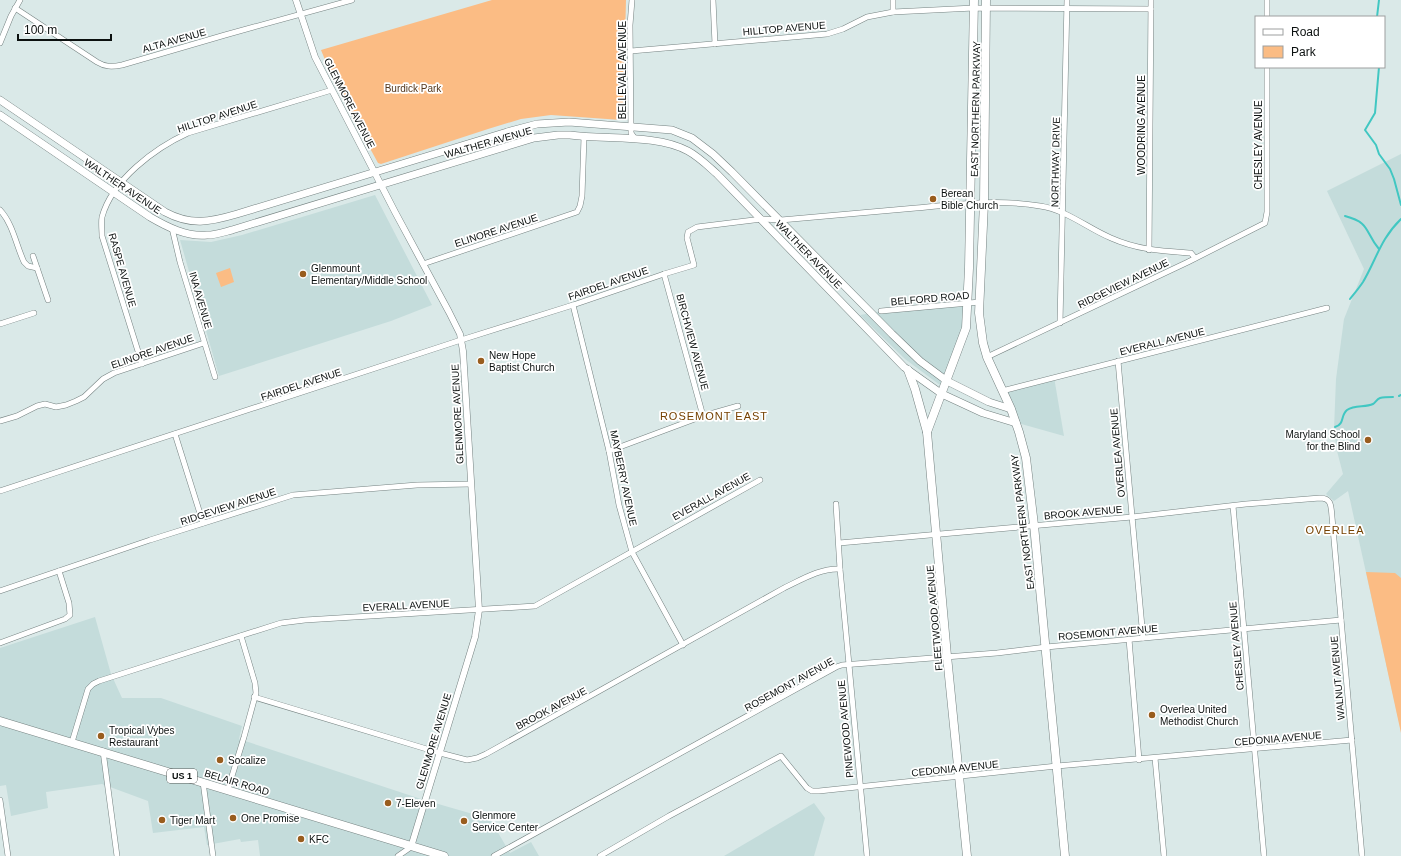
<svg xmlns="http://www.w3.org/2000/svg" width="1401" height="856" font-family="Helvetica,sans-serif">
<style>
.built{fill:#c4dcdb}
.green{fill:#fbbc84}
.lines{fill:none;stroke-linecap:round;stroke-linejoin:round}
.stream{stroke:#41c7c2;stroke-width:2}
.minor-casing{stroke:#758281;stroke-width:6}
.tertiary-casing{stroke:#758281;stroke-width:7}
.secondary-casing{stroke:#758281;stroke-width:8}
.primary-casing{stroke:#758281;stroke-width:9}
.minor{stroke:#fff;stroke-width:5}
.tertiary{stroke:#fff;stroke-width:6}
.secondary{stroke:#fff;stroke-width:7}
.primary{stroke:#fff;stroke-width:8}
.poi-dot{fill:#995d1e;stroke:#fff;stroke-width:1.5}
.labels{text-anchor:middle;stroke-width:3.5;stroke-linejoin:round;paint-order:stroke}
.shield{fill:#fff;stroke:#545857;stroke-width:1}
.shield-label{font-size:9px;font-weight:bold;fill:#0b100f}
.street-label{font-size:10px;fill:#0b100f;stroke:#fff}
.park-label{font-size:10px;fill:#53371c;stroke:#fff}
.poi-label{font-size:10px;fill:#0b100f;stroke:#fff;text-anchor:start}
.neighbourhood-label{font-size:11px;letter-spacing:1px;fill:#754100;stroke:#fff}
</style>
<rect width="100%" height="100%" fill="#dae9e8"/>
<g class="built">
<path d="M 1401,154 L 1401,731 L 1348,491 L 1334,501 L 1326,494 L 1343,474 L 1337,451 L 1334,429 L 1336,379 L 1344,319 L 1364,269 L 1327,191 Z"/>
<path d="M 375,195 L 432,305 L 391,321 L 219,376 L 180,240 L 211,242 L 242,235 Z"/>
<path d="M 967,304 L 964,331 L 944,388 L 905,359 L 860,315 L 884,311 Z"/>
<path d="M 1054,377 L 1064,436 L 1014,422 L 1002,390 Z"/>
<path d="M 95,617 L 111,674 L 122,698 L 161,698 L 242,726 L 239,739 L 421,799 L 490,819 L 510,853 L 531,842 L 539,856 L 260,856 L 258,840 L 241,842 L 240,839 L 207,845 L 204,827 L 153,833 L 148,801 L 102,784 L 46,792 L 48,808 L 11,816 L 6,785 L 0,786 L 0,648 Z"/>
<path d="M 814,803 L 825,818 L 814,856 L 724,856 Z"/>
</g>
<g class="green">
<path d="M 492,0 L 626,0 L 623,118 L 621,120 L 551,115 L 521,119 L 488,129 L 381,164 L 378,163 C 358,126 336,89 321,50 Z"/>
<path d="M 230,268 L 234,282 L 221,287 L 216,273 Z"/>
<path d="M 1366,572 L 1395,573 L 1401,578 L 1401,733 Z"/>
</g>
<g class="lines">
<g class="stream">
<path d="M 1377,17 L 1379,0"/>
<path d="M 1379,67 L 1375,113 L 1365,130 L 1376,145 L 1379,154 L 1390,169 L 1394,179 L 1401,205"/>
<path d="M 1345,216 C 1371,223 1364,231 1379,249"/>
<path d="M 1350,299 C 1354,294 1359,288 1363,282 C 1376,260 1381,238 1401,219"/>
<path d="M 1399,396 L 1401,395"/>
<path d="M 1335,427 C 1345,424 1340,416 1347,410 C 1355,404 1365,408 1373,404 C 1375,403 1377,399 1380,398 C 1384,397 1389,397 1393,397"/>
</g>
<g class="minor-casing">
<g id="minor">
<path d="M 632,0 L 630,25 L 631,133 L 635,139"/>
<path d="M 713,0 L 715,44"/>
<path d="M 15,8 L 97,62 C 105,67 112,67 122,65 L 225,35 L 352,0"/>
<path d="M 893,12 L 893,0"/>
<path d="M 1267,17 L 1267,0"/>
<path d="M 0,43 L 11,16 L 20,0"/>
<path d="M 631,51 L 827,34 L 843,29 L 867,17 L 893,12 L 974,8 L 1151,9"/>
<path d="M 0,210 C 13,224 16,245 24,262 L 28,266 L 37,268"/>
<path d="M 172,228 L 180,262 L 215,377"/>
<path d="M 1149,250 L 1151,0"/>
<path d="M 33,256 L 48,300"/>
<path d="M 423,264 L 577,212 L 580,206 L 582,196 L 584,137"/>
<path d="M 664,274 L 703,416"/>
<path d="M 573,305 L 609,451 L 619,505 L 632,552 L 683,645"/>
<path d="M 881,311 L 980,302"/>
<path d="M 1060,323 L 1067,0"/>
<path d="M 0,324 L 34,313"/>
<path d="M 987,357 L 1188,262 L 1265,223 L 1267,212 L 1267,67"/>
<path d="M 1118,361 L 1143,638"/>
<path d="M 142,364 L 102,236 C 102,230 101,223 102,217 C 112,180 155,148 188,133 L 332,90"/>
<path d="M 1002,391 L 1327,308"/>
<path d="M 0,421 L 17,416 L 37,406 L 45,404 L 56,407 L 66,405 L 76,401 L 84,397 L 103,379 L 114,373 L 204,343"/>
<path d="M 175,434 L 203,523"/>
<path d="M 609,451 L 703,416 L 738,406"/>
<path d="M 0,491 L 461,340 L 573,305 L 664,274 L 694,265 L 687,238 L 688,232 L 697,227 L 762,219 L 781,220 C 826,216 871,212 916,208 C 957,204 999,199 1040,206 C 1067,210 1087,228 1111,238 C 1138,250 1162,251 1191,253 L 1195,258"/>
<path d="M 836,504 L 840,569 L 867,856"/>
<path d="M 1233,506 L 1264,856"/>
<path d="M 839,543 L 1132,517 L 1246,504 L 1320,498 C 1332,498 1331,507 1332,517 L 1362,856"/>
<path d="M 0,591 L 150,540 L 293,495 L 417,485 L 471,484"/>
<path d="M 1129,639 L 1139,760"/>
<path d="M 0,643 L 65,619 L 70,615 L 69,603 L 59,571"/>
<path d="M 254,697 L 440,753 L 467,760 L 477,758 L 486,754 L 784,588 C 801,580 820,568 840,569"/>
<path d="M 72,742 L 88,689 L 93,684 L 99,681 L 281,623 L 305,620 L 535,606 L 760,480"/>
<path d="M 103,751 L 117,856"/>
<path d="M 1155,758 L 1164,856"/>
<path d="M 203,782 L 213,856"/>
<path d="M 228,789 L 244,737 L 256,693 L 255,683 L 241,636"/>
<path d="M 0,800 L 8,856"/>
<path d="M 398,856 L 411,847"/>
<path d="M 494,856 L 836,667 L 842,665 L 997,653 L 1046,647 L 1341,620"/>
<path d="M 600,856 L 669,816 L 781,756 L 807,788 L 812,791 L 819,791 L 1057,766 L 1352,740"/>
</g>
</g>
<g class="tertiary-casing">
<path id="tertiary" d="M 296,0 L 315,57 L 395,212 L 449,312 L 460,334 L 463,351 L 479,610 L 475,637 L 411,847"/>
</g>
<g class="secondary-casing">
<g id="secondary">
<path d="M 0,100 L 165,212 C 191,226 210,222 237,214 L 507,132 L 537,124 L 569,122 L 672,130 L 692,138 L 713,154 L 732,172 L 892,334 L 920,361 L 947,381 L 989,402 L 1011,409"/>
<path d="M 0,115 L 150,217 C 167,227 187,237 207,235 C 216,235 224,232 232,230 L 534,138 L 558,135 L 570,135 C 606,140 657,134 688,151 C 699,157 708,166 717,174 L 904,367 L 942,394 L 983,413 L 1016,423"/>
</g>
</g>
<g class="primary-casing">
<g id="primary">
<path d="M 986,0 L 984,203 L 979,313 L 983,343 L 987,357 L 1011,409 L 1019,432 L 1026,458 L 1034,525 L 1065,856"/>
<path d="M 908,370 L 915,389 L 927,432"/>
<path d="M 0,721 L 444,856"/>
<path d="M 967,856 L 947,656 L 927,432 L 966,328 L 969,268 L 974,0"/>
</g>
</g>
<use href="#minor" class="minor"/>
<use href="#tertiary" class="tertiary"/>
<use href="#secondary" class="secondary"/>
<use href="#primary" class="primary"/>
</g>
<g class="poi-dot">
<circle cx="933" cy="199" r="4"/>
<circle cx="303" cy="274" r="4"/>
<circle cx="481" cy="361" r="4"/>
<circle cx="1368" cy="440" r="4"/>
<circle cx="1152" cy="715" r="4"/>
<circle cx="101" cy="736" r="4"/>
<circle cx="220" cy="760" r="4"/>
<circle cx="388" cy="803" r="4"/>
<circle cx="233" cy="818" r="4"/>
<circle cx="162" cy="820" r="4"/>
<circle cx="464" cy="821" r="4"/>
<circle cx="301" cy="839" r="4"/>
</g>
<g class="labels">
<rect class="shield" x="167" y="769" width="30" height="14" rx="3"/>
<g class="shield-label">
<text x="182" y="779">US 1</text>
</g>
<g class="street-label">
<text transform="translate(784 28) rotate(-5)" y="4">HILLTOP AVENUE</text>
<text transform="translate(174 40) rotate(-16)" y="4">ALTA AVENUE</text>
<text transform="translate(622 70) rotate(-90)" y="4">BELLEVALE AVENUE</text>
<text transform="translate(350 103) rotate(63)" y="4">GLENMORE AVENUE</text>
<text transform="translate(975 109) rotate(-89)" y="4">EAST NORTHERN PARKWAY</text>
<text transform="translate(217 116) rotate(-18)" y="4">HILLTOP AVENUE</text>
<text transform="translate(1141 125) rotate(-90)" y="4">WOODRING AVENUE</text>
<text transform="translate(488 142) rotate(-16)" y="4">WALTHER AVENUE</text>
<text transform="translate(1258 145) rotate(-90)" y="4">CHESLEY AVENUE</text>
<text transform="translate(1055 162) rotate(-89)" y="4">NORTHWAY DRIVE</text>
<text transform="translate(123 186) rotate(34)" y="4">WALTHER AVENUE</text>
<text transform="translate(496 230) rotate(-18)" y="4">ELINORE AVENUE</text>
<text transform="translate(809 254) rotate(46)" y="4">WALTHER AVENUE</text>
<text transform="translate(123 270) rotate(74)" y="4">RASPE AVENUE</text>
<text transform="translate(608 283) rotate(-19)" y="4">FAIRDEL AVENUE</text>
<text transform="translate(1123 283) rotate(-26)" y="4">RIDGEVIEW AVENUE</text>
<text transform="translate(930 298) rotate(-5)" y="4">BELFORD ROAD</text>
<text transform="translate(201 300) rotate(74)" y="4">INA AVENUE</text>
<text transform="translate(1162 341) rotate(-14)" y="4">EVERALL AVENUE</text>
<text transform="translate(693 342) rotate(75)" y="4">BIRCHVIEW AVENUE</text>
<text transform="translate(152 351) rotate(-19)" y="4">ELINORE AVENUE</text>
<text transform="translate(301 384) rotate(-18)" y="4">FAIRDEL AVENUE</text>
<text transform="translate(457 414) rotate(-93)" y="4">GLENMORE AVENUE</text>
<text transform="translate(1117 453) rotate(-95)" y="4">OVERLEA AVENUE</text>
<text transform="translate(624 478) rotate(78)" y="4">MAYBERRY AVENUE</text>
<text transform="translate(711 496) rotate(-29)" y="4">EVERALL AVENUE</text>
<text transform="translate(228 506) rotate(-18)" y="4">RIDGEVIEW AVENUE</text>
<text transform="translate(1083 512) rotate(-5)" y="4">BROOK AVENUE</text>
<text transform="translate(1022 522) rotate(-97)" y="4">EAST NORTHERN PARKWAY</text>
<text transform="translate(406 605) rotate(-3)" y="4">EVERALL AVENUE</text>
<text transform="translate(934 618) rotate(-95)" y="4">FLEETWOOD AVENUE</text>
<text transform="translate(1108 632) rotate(-5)" y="4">ROSEMONT AVENUE</text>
<text transform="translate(1236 646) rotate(-95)" y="4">CHESLEY AVENUE</text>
<text transform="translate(1337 678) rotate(-95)" y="4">WALNUT AVENUE</text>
<text transform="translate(789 684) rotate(-29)" y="4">ROSEMONT AVENUE</text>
<text transform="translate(551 708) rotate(-28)" y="4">BROOK AVENUE</text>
<text transform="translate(845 729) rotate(-95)" y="4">PINEWOOD AVENUE</text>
<text transform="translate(1278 738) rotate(-5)" y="4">CEDONIA AVENUE</text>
<text transform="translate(433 741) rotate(-73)" y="4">GLENMORE AVENUE</text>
<text transform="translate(955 768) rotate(-6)" y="4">CEDONIA AVENUE</text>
<text transform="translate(237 782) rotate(17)" y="4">BELAIR ROAD</text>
</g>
<g class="park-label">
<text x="413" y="92">Burdick Park</text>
</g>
<g class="poi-label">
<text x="941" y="197">Berean<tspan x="941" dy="12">Bible Church</tspan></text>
<text x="311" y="272">Glenmount<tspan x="311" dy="12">Elementary/Middle School</tspan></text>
<text x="489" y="359">New Hope<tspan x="489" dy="12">Baptist Church</tspan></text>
<text x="1360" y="438" text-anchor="end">Maryland School<tspan x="1360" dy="12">for the Blind</tspan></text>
<text x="1160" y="713">Overlea United<tspan x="1160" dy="12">Methodist Church</tspan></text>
<text x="109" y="734">Tropical Vybes<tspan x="109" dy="12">Restaurant</tspan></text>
<text x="228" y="764">Socalize</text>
<text x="396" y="807">7-Eleven</text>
<text x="472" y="819">Glenmore<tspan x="472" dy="12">Service Center</tspan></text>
<text x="241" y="822">One Promise</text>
<text x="170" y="824">Tiger Mart</text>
<text x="309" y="843">KFC</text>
</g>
<g class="neighbourhood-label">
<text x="714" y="420">ROSEMONT EAST</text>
<text x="1335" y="534">OVERLEA</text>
</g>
</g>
<rect x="1255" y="16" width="130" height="52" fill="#ffffff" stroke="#9d9f9f"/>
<rect x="1263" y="29" width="20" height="6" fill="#ffffff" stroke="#9d9f9f"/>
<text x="1291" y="36" font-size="12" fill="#0b100f">Road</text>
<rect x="1263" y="46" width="20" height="12" fill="#fbbc84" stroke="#9d9f9f"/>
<text x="1291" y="56" font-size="12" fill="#0b100f">Park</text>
<path d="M18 34v6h93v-6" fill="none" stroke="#0b100f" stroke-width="2"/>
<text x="24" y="34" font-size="12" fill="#0b100f" stroke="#ffffff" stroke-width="3" paint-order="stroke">100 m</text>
</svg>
